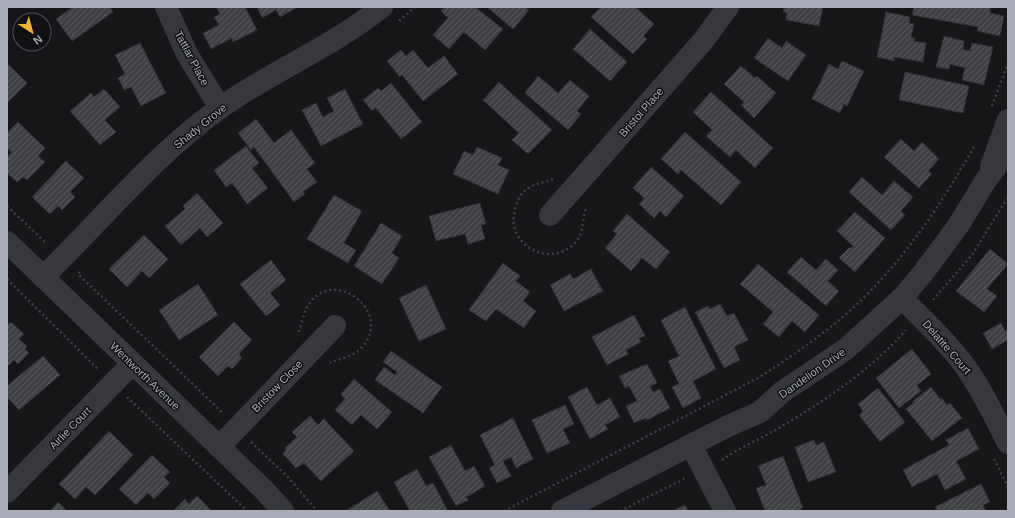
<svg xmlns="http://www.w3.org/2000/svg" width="1015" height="518" font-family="Helvetica,sans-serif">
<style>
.building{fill:url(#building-hatch);stroke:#303034}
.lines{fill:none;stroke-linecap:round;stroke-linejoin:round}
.path{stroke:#3d3f44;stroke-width:2.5;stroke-dasharray:2 3;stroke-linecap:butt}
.minor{stroke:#37383d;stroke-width:22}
.labels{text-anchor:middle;stroke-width:3;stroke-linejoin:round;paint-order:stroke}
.street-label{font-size:11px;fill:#a8adb8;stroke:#111113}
</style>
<defs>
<pattern id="building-hatch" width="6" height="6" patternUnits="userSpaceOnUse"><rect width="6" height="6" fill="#404145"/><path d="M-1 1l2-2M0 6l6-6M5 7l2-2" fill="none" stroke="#595a5e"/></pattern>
</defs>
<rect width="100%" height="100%" fill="#161618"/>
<g class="building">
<path d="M 73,7 L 110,7 L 113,12 L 72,41 L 56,19 Z"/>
<path d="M 216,7 L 245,7 L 257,30 L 233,42 L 232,38 L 211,49 L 203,33 L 219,25 L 214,17 L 220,14 Z"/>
<path d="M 257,7 L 298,7 L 280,17 L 276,10 L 262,18 Z"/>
<path d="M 444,7 L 475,7 L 503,29 L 485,50 L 464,32 L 449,49 L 433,35 L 448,18 L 441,11 Z"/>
<path d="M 487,7 L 525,7 L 529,10 L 513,29 Z"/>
<path d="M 601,7 L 635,7 L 654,24 L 643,36 L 647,39 L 633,54 L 591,17 Z"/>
<path d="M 784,7 L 823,7 L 819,26 L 786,20 L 787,13 L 783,12 Z"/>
<path d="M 914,7 L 991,7 L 990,13 L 1004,16 L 1000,36 L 977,31 L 978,27 L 912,15 Z"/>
<path d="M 886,12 L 910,17 L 909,23 L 914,24 L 911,37 L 915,38 L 914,41 L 926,43 L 923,62 L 894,57 L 894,61 L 877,57 Z"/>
<path d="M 590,29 L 627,62 L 610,81 L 573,49 Z"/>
<path d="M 944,36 L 964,41 L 963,49 L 970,51 L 972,43 L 993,47 L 984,85 L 962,80 L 965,68 L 950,64 L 949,69 L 936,67 Z"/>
<path d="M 768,38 L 782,48 L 786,41 L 806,55 L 788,81 L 754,58 Z"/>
<path d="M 140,43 L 166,93 L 141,106 L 131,87 L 124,90 L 118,78 L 125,74 L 115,55 Z"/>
<path d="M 401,50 L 406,56 L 413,50 L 428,68 L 444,56 L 458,74 L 423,101 L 402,75 L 400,77 L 387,61 Z"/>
<path d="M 842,61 L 864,71 L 847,106 L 844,104 L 840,113 L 812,99 L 829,64 L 838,69 Z"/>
<path d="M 7,63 L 27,83 L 7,103 Z"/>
<path d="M 741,66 L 755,78 L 757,76 L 776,93 L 754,118 L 741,105 L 744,102 L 724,84 Z"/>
<path d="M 905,72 L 969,86 L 963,113 L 899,100 Z"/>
<path d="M 538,76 L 558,93 L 570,80 L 589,96 L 577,111 L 581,114 L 568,130 L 525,93 Z"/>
<path d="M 499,82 L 552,130 L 528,154 L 512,140 L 519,133 L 483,100 Z"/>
<path d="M 391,83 L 422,122 L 401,139 L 376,108 L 372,111 L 363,100 L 378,88 L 381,91 Z"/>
<path d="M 104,89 L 120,107 L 105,120 L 116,132 L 100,145 L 70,111 L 91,93 L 94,97 Z"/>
<path d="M 345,89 L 363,124 L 321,146 L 302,110 L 316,103 L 323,117 L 334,111 L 327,98 Z"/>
<path d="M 711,92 L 773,148 L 755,168 L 736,150 L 730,157 L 706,136 L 712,130 L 693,112 Z"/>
<path d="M 256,119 L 274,143 L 291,130 L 315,163 L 307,169 L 317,182 L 303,192 L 305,194 L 294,202 L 254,147 L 251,150 L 238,133 Z"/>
<path d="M 18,122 L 45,148 L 38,156 L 45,162 L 27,180 L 23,177 L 17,182 L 7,173 L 7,157 L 12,152 L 7,148 L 7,133 Z"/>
<path d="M 685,132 L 741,182 L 721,205 L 681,170 L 678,174 L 661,159 Z"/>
<path d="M 901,139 L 914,151 L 922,142 L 939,159 L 928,171 L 932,174 L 919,188 L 884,157 Z"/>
<path d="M 246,146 L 259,163 L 252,168 L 268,188 L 247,204 L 232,183 L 226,187 L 214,170 Z"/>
<path d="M 477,147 L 502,158 L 498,165 L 509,170 L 498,194 L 453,174 L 464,151 L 473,155 Z"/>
<path d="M 66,161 L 84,178 L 70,192 L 75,197 L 62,210 L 58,206 L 50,214 L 32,197 Z"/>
<path d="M 651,167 L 684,196 L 666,217 L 660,211 L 654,218 L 639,204 L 644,198 L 633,188 Z"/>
<path d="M 862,177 L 882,195 L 894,181 L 913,197 L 901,211 L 905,215 L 891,230 L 849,192 Z"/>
<path d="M 197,193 L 223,223 L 207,237 L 200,228 L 181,245 L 165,226 L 185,209 L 183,206 Z"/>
<path d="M 334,195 L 362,211 L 344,243 L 356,250 L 348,263 L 307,239 Z"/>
<path d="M 480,203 L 486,224 L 481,225 L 485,239 L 468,244 L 465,234 L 436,241 L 429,216 Z"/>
<path d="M 855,212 L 885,238 L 855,272 L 839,258 L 850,247 L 851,248 L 853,246 L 837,231 Z"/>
<path d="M 627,214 L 670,252 L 656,269 L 642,258 L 631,271 L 605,248 L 617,234 L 613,231 Z"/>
<path d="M 381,223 L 402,236 L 392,253 L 399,258 L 382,284 L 354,266 Z"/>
<path d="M 144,235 L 168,259 L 149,278 L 142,271 L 127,287 L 109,269 Z"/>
<path d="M 990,249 L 1008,264 L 987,289 L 997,296 L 984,312 L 956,291 Z"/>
<path d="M 801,257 L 816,270 L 826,259 L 838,270 L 828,281 L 839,291 L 826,306 L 787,272 Z"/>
<path d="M 271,260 L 286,280 L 270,293 L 280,305 L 266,316 L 240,284 Z"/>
<path d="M 503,263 L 520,276 L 516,281 L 530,292 L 523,301 L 536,311 L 524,328 L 496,309 L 486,321 L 469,310 Z"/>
<path d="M 758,264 L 819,315 L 805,332 L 792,321 L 779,337 L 763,324 L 773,312 L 740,284 Z"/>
<path d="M 591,269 L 603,291 L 564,311 L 550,285 L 570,274 L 573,279 Z"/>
<path d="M 198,284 L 218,315 L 179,340 L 159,310 Z"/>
<path d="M 426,285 L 446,329 L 419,341 L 399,298 Z"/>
<path d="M 720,304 L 727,316 L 734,313 L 748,340 L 734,347 L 740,360 L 724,368 L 695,312 L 708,306 L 710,309 Z"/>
<path d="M 685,307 L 716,369 L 693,381 L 701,398 L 683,408 L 672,387 L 679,384 L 668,361 L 679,356 L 661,320 Z"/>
<path d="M 634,315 L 645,336 L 639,338 L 641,342 L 626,350 L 628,354 L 607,365 L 592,337 Z"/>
<path d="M 7,322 L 9,324 L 11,322 L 24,334 L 19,339 L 27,346 L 25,349 L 29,353 L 18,364 L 14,360 L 7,367 Z"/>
<path d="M 234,322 L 252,340 L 239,354 L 242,358 L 232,369 L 228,366 L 218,376 L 199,357 Z"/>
<path d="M 1001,323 L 1005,331 L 1008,330 L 1008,340 L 992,349 L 983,333 Z"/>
<path d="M 912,349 L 931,374 L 917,385 L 921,391 L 899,408 L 876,378 Z"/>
<path d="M 391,351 L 442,387 L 423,413 L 375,380 L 384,367 L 395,375 L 397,372 L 383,362 Z"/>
<path d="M 43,356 L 60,375 L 19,410 L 7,397 L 7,386 Z"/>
<path d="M 647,364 L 657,383 L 650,386 L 653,392 L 660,389 L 670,408 L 647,420 L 646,418 L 634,423 L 626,406 L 637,401 L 629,386 L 625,388 L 619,376 Z"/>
<path d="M 354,379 L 392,412 L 377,429 L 361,415 L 352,425 L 335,410 L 345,399 L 341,394 Z"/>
<path d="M 587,387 L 597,405 L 610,398 L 620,417 L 605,425 L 608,429 L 590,439 L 568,397 Z"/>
<path d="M 931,387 L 940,399 L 942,398 L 947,405 L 950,403 L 962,418 L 932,441 L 906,409 L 914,402 L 913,401 Z"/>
<path d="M 878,388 L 905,422 L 880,442 L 859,415 L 863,411 L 858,404 Z"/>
<path d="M 565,405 L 574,424 L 563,429 L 570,443 L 547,453 L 532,420 Z"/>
<path d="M 310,416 L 318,425 L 324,419 L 354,451 L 321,481 L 304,463 L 296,468 L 283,454 L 286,450 L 285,448 L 297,437 L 292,432 Z"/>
<path d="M 513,418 L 533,459 L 516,468 L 511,457 L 503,461 L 511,476 L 497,483 L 489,468 L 495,465 L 480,435 Z"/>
<path d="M 968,428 L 979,449 L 956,461 L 966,479 L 945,490 L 937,474 L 912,487 L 903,470 L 949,445 L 946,440 Z"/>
<path d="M 109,431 L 133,455 L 95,495 L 86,487 L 75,499 L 59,484 Z"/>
<path d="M 814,440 L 816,445 L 824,442 L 836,472 L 808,482 L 795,447 Z"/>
<path d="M 451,445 L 465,471 L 474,466 L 485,486 L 466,497 L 468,500 L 456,506 L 429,457 Z"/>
<path d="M 152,455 L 170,472 L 164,477 L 170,483 L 154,499 L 148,493 L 136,505 L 119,489 Z"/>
<path d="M 783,456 L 803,508 L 796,511 L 765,511 L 756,488 L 766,485 L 758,466 Z"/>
<path d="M 417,469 L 426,486 L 433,483 L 448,511 L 410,511 L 394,482 Z"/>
<path d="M 981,484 L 990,502 L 983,505 L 986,511 L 938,511 L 935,507 Z"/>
<path d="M 377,491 L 390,511 L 346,511 Z"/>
<path d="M 197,496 L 212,511 L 173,511 L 185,499 L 189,504 Z"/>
<path d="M 58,502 L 67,511 L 50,511 Z"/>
<path d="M 685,505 L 688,511 L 672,511 Z"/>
</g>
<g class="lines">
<g class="path">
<path d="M 399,21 L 415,7"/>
<path d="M 992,106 L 1008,63"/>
<path d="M 553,179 C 545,183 535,183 527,189 C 521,193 518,199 516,206 C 502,243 549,270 575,243 C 585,233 581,218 587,206"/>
<path d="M 7,206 L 47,244"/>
<path d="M 80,272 L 78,274 L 223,413"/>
<path d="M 7,279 L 99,370"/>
<path d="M 933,300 L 972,255 L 1008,197"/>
<path d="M 299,332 C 301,325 303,316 306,309 C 330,262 395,312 362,347 C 353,357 341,358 330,363"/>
<path d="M 127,397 L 247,511"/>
<path d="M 251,442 L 287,476 L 317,511"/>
<path d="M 994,459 L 1008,487"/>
<path d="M 722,460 C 737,449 756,441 772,432 C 820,404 869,372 906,330"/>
<path d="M 504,511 L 758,378 C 785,361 812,342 837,322 C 895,274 937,211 974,147"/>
<path d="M 620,511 L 684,479 L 685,480"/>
</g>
<g class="minor">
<path d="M 166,7 L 187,54 L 220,108"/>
<path d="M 991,166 L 1008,120"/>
<path d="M 550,215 L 703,41 L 728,7"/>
<path d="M 7,242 L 263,489 L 283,511"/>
<path d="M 43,277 C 101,221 154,155 220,108 C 272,71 332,47 382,7"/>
<path d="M 902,298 C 923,320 946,340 964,365 C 982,389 994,416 1008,443"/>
<path d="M 691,445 L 725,511"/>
<path d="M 219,447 L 335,326"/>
<path d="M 7,492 L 132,364"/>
<path d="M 562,511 L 728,426 L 760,412 L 782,392 L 846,349 L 902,298 L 923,273 L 958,226 L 986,180 L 1008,151"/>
</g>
</g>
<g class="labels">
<g class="street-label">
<text transform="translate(192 58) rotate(62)" y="4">Tattlar Place</text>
<text transform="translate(641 112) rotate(-49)" y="4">Bristol Place</text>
<text transform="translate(200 126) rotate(-39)" y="4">Shady Grove</text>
<text transform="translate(947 347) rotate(49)" y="4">Delatite Court</text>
<text transform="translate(812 373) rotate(-35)" y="4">Dandelion Drive</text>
<text transform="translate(145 376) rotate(44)" y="4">Wentworth Avenue</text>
<text transform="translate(277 386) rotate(-46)" y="4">Bristow Close</text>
<text transform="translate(70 428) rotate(-46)" y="4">Airlie Court</text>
</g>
</g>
<rect width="1015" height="518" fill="none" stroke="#a8adb8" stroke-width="16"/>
<g transform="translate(32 32) rotate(144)"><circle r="19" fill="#111113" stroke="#4d4f55"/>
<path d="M0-3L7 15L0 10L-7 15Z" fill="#f2b134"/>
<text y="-6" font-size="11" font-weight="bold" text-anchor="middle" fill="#a8adb8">N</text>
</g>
</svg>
